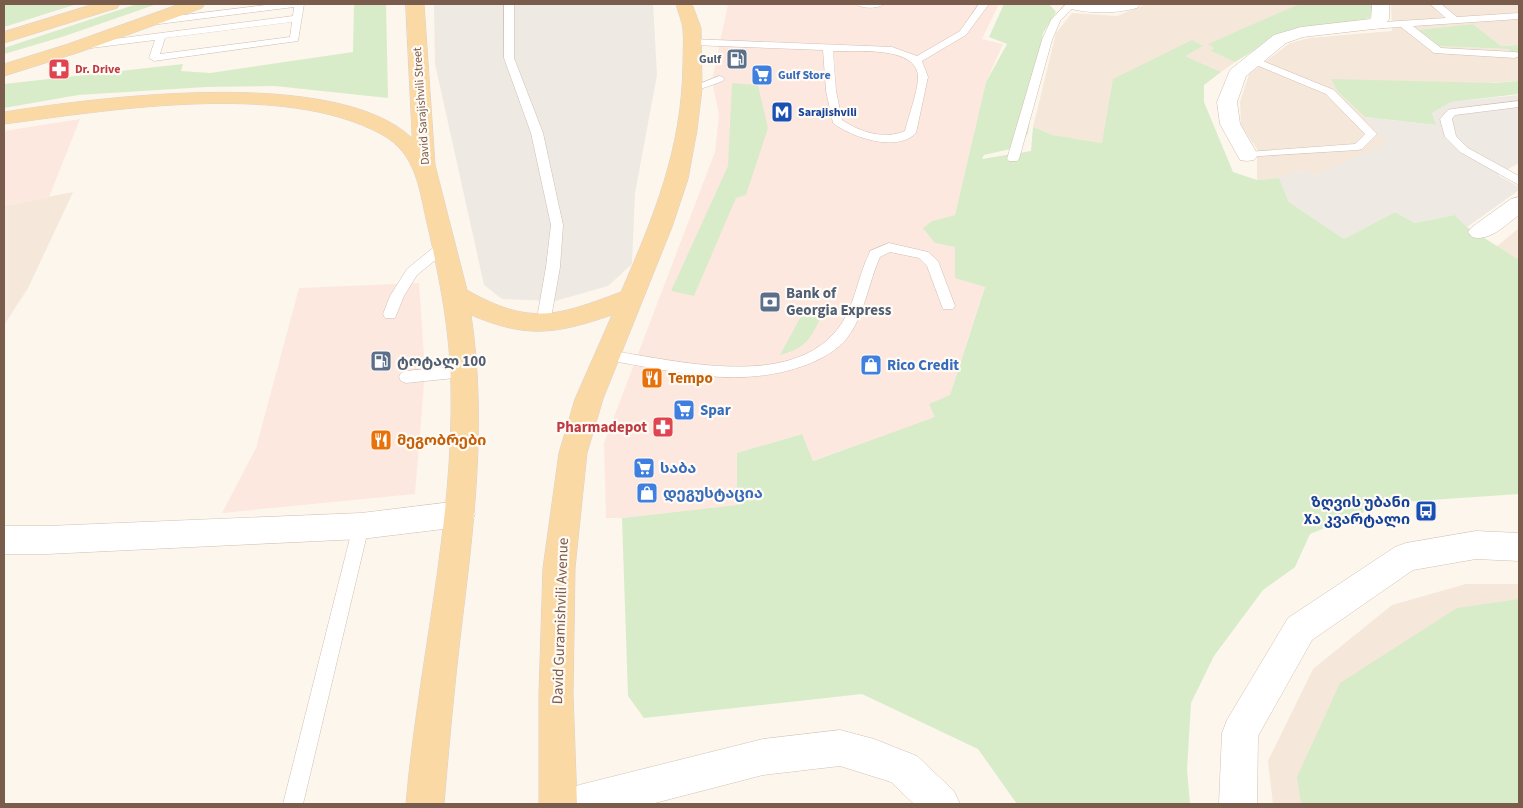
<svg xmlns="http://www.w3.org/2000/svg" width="1523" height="808" font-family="'Source Sans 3','Noto Sans Georgian',sans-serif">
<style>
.residential{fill:#f5e8da}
.commercial{fill:#fde8e0}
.industrial{fill:#efe9e4}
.green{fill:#d8ecc9}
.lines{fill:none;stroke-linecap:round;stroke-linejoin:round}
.service-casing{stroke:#d1beb0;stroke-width:1}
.minor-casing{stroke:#d1beb0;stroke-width:1}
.secondary-casing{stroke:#d6c0b0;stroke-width:1}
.primary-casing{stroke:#dad1cd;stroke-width:1}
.service{fill:#fff;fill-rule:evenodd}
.minor{fill:#fff;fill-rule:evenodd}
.secondary{fill:#fff;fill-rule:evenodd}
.primary{fill:#fbd9a5;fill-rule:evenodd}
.labels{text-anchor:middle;stroke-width:4.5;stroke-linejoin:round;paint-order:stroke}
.far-service-label{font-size:12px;font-weight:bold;fill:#4e5e75;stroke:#fffaf3;text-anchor:end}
.far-health-label{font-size:12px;font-weight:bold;fill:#be3a42;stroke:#fffaf3;text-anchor:start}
.far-shop-label{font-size:12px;font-weight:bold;fill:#366cbe;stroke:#fffaf3;text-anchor:start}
.far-street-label{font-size:12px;fill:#7a5c4d;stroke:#fffaf3}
.far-transit-label{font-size:12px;font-weight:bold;fill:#164399;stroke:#fffaf3;text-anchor:start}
.service-label{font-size:15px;font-weight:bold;fill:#4e5e75;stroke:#fffaf3;text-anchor:start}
.shop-label{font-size:15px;font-weight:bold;fill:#366cbe;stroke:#fffaf3;text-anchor:start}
.food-label{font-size:15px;font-weight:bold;fill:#c56008;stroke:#fffaf3;text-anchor:start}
.health-label{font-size:15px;font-weight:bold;fill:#be3a42;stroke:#fffaf3;text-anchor:end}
.transit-label{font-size:15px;font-weight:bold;fill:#164399;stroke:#fffaf3;text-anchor:end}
.street-label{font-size:15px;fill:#7a5c4d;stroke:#fffaf3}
</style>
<rect width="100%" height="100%" fill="#fdf6ec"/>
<g class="residential">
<path d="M 1146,4 L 1299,4 L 1209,44 L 1214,48 L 1212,51 L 1235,62 L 1221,72 L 1185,56 L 1192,40 L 1102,143 L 1053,135 L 1033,127 L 1056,33 L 1072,13 L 1117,16 Z"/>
<path d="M 1391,4 L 1519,4 L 1519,45 L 1501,46 L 1473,24 L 1417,30 L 1436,46 L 1508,49 L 1519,58 L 1519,81 L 1338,92 L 1365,117 L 1388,143 L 1314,176 L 1304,170 L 1279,178 L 1257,180 L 1257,149 L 1241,126 L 1240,102 L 1249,74 L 1290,43 L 1309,38 L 1392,31 Z"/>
<path d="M 73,192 L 28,288 L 4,325 L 4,206 Z"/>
<path d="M 1519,228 L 1519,260 L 1496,247 Z"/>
<path d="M 1466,584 L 1519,584 L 1519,804 L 1273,804 L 1268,761 L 1313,669 L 1392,605 Z"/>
</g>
<g class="commercial">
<path d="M 728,4 L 999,4 L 982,39 L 1003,44 L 986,82 L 955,215 L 932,221 L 935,243 L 955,247 L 985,286 L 950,395 L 936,417 L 812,461 L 801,434 L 738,453 L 738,505 L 622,518 L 606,518 L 604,443 L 715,152 L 719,115 L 712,81 Z"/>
<path d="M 80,119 L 49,197 L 4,206 L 4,131 Z"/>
<path d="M 419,283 L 425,371 L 415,494 L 222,513 L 256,448 L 299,288 Z"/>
</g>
<g class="industrial">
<path d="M 434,4 L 653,4 L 657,75 L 635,193 L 632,264 L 608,286 L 555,301 L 502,299 L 484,285 L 435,64 Z"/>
<path d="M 1519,95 L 1519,163 L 1498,175 L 1519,187 L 1519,190 L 1467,227 L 1455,215 L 1415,223 L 1395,212 L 1344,239 L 1289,202 L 1279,178 L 1304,170 L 1314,176 L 1387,143 L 1365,117 L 1435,125 L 1432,113 L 1451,102 Z"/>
</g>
<g class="green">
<path d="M 4,4 L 77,4 L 4,27 Z"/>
<path d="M 137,4 L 157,4 L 65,36 L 4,54 L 4,48 Z"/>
<path d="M 354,4 L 386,4 L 388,98 L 275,86 L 206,87 L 78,95 L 4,108 L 4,84 L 183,64 L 181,71 L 210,73 L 353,52 Z"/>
<path d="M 1004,4 L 1049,4 L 1056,12 L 1043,33 L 1028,133 L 1019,147 L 984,155 L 982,159 L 1031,151 L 1033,127 L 1053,135 L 1102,143 L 1113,79 L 1192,40 L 1203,46 L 1185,56 L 1221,72 L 1204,85 L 1204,102 L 1233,172 L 1257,180 L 1279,178 L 1289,202 L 1344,239 L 1395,212 L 1415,223 L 1455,215 L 1467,227 L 1519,260 L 1519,494 L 1387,503 L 1310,534 L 1295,567 L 1263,590 L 1214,656 L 1191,703 L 1187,770 L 1190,804 L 1017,804 L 978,749 L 862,694 L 644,718 L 628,696 L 622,518 L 737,505 L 737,453 L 802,434 L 813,461 L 935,417 L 929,404 L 950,395 L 985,287 L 955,278 L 955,247 L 935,243 L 923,228 L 932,221 L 955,215 L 986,82 L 1007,44 L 989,37 Z"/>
<path d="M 1299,4 L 1363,4 L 1376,6 L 1375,14 L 1370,18 L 1276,37 L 1235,62 L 1211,51 L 1214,48 L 1208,44 Z"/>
<path d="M 1473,24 L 1501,46 L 1519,45 L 1519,58 L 1508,49 L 1436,46 L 1417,30 Z"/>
<path d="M 1331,79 L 1494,83 L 1519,81 L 1519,94 L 1451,102 L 1432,113 L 1436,125 L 1365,117 L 1338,92 Z"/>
<path d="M 732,83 L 758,85 L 768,128 L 746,195 L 736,198 L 694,296 L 671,291 L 728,166 Z"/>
<path d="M 805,309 L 823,314 C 809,339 809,347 780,355 Z"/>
<path d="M 1519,599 L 1519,804 L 1301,804 L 1297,777 L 1340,683 L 1457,608 Z"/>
</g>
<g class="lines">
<g class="service-casing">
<g id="service">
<path d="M 274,4 L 304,4 L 298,41 L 154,61 L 149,58 L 155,40 L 83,49 L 78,46 L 83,43 L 293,16 L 294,7 L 151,25 L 146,22 L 151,19 ZM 292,22 L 290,37 L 160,54 L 165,38 Z"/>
<path d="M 504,4 L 514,4 L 514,58 L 543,133 L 563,225 L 560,267 L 550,324 L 548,328 L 538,328 L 536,324 L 546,267 L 551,225 L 531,133 L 504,58 Z"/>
<path d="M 856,4 L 884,4 C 878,9 862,9 856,4 Z"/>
<path d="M 979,4 L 989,4 L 966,35 L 922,61 L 928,77 L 916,133 C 897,153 851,137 833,123 L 826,91 L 823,50 L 691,45 L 686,42 L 691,39 L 892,47 L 917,56 L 960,31 ZM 833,51 C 855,52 919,45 918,78 C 917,95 909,114 905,131 C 884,140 860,132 842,120 L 836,91 Z"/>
<path d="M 1066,4 L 1076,4 L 1060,21 L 1052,40 L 1019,159 L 1017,161 L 1009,161 L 1007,159 L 1042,40 L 1051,20 Z"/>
<path d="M 1430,4 L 1441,4 L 1457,17 L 1519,13 L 1519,19 L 1413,26 L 1441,48 L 1515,52 L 1519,53 L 1519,56 L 1515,58 L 1434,53 L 1401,27 L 1368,29 L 1363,26 L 1368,23 L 1446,18 Z"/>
<path d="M 1253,57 L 1334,90 L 1377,134 L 1362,149 L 1358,150 L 1243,157 L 1241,155 L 1247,152 L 1355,144 L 1365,134 L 1326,94 L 1249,62 L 1249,58 Z"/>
<path d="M 719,76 L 723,77 L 724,79 L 723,81 L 692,92 L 687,89 Z"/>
<path d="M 1519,101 L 1519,107 L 1455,115 L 1452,119 L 1456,136 L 1468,148 L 1519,176 L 1519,185 L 1460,152 L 1445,137 L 1440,119 L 1448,110 L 1452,109 Z"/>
<path d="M 444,242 L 449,243 L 450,246 L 449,249 L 417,275 L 404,296 L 395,318 L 385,318 L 383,314 L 390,296 L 407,269 L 439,243 Z"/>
<path d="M 889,243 L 928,252 L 938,261 L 955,306 L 953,309 L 943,309 L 927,266 L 919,258 L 890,252 L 880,257 C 868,283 865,315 847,338 C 837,351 821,359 806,365 C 738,390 675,371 606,360 L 601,359 L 599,355 L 601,351 L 606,350 C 671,359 786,391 836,331 C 854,311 857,278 869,254 L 870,251 Z"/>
<path d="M 464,365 L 469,367 L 471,371 L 469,375 L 464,377 L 406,383 L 401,381 L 399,377 L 401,373 L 406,371 Z"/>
<path d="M 361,519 L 367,521 L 369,526 L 303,804 L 283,804 L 353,526 L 355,521 Z"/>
</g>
</g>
<g class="minor-casing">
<g id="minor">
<path d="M 1064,4 L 1140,4 L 1137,8 C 1113,14 1091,14 1067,8 Z"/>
<path d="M 1372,4 L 1389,4 L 1389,19 L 1382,28 L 1303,37 L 1286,43 L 1246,76 L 1237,102 L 1240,124 L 1258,155 L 1254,160 L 1247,161 L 1240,160 L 1220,124 L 1217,102 L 1230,70 L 1274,35 L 1301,27 L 1371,19 Z"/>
<path d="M 1519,197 L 1519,215 C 1505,225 1490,242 1472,237 L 1468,232 L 1472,227 L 1511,199 Z"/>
<path d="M 460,501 L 471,505 L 475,514 L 471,523 L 460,527 L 361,539 L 47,554 L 4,554 L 4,526 L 47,526 L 361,513 Z"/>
</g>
</g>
<g class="secondary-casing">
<g id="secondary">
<path d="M 1476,531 L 1519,533 L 1519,561 L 1476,559 L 1413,570 L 1312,640 L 1258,736 L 1257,804 L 1219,804 L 1222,733 L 1227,720 L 1288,618 L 1395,547 L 1406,543 Z"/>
<path d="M 840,730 L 874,739 L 917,756 L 954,791 L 960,804 L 914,804 L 891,782 L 840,766 L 763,775 L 651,804 L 560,804 L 566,791 L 579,785 L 763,739 Z"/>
</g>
</g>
<g class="primary-casing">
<g id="primary">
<path d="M 94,4 L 120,4 L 117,8 L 4,43 L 4,32 Z"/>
<path d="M 180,4 L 205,4 L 202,8 L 80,52 L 4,76 L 4,64 L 68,44 Z"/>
<path d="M 406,4 L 424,4 L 435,165 L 467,290 C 530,326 557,316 621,292 C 654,216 682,149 683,64 C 683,53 684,41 683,29 C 682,21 678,12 676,4 L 692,4 L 701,28 L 702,89 L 697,130 L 688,179 L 672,227 L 603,399 L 587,453 L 575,568 L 573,694 L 577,804 L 539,804 L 539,694 L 543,568 L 559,453 L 575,399 L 612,315 C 555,334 528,339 471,315 C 487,421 474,525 461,630 C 454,688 449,746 444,804 L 406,804 C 418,665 454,527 451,386 C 450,330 440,281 428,227 C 419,191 418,154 381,134 C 283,81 111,110 4,124 L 4,112 C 101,97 336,66 412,138 Z"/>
</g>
</g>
<use href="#service" class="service"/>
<use href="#minor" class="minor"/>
<use href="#secondary" class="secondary"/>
<use href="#primary" class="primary"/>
</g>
<defs>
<g id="fuel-square" transform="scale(1.125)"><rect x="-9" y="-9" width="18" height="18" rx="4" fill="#5c6f8a" stroke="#fffaf3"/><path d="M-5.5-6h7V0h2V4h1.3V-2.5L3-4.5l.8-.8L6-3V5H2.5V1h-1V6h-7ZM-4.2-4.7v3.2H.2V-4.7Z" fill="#fff"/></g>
<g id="pharmacy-square" transform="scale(1.125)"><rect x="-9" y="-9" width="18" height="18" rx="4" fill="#e0444e" stroke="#fffaf3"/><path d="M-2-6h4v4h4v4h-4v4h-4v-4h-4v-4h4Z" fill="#fff"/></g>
<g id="supermarket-square" transform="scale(1.125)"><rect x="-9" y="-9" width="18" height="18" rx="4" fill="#3f7fe0" stroke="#fffaf3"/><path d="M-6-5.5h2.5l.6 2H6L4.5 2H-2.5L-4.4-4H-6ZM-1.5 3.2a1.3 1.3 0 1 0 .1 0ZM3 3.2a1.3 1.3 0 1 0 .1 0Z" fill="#fff"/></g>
<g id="metro-square" transform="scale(1.125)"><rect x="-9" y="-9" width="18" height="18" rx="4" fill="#1a4fb4" stroke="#fffaf3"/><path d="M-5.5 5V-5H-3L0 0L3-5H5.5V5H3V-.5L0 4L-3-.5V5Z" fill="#fff"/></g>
<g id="bank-square" transform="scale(1.125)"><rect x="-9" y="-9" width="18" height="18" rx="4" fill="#5c6f8a" stroke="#fffaf3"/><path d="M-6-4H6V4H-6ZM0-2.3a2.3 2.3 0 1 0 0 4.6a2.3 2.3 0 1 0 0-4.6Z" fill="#fff"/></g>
<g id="shop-square" transform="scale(1.125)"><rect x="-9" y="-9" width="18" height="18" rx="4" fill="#3f7fe0" stroke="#fffaf3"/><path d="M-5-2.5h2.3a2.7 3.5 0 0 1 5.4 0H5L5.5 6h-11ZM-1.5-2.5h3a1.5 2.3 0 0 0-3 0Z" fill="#fff"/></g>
<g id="restaurant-square" transform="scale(1.125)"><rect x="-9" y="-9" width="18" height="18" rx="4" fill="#e8710a" stroke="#fffaf3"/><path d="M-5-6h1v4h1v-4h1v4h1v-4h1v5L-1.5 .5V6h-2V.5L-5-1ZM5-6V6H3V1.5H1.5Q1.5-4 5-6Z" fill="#fff"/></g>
<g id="bus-square" transform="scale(1.125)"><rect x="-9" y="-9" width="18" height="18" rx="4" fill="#1a4fb4" stroke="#fffaf3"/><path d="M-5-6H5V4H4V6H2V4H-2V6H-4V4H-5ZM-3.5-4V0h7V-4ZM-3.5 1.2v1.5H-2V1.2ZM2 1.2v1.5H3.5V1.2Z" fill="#fff"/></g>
</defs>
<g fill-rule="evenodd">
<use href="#fuel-square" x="737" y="59"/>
<use href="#pharmacy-square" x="59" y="69"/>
<use href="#supermarket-square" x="762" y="75"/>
<use href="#metro-square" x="782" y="112"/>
<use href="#bank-square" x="770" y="302"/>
<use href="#fuel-square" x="381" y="361"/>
<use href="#shop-square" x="871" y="365"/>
<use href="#restaurant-square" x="652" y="378"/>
<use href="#supermarket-square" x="684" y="410"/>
<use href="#pharmacy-square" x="663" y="427"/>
<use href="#restaurant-square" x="381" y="440"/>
<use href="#supermarket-square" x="644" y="468"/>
<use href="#shop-square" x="647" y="493"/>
<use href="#bus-square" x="1426" y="511"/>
</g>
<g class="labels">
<g class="far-service-label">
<text x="721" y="63">Gulf</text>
</g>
<g class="far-health-label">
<text x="75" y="73">Dr. Drive</text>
</g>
<g class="far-shop-label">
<text x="778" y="79">Gulf Store</text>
</g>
<g class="far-street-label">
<text transform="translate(421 106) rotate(-94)" y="4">David Sarajishvili Street</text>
</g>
<g class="far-transit-label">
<text x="798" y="116">Sarajishvili</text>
</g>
<g class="service-label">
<text x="786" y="298">Bank of<tspan x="786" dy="17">Georgia Express</tspan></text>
<text x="397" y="366">ტოტალ 100</text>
</g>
<g class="shop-label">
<text x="887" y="370">Rico Credit</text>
<text x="700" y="415">Spar</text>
<text x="660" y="473">საბა</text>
<text x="663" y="498">დეგუსტაცია</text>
</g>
<g class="food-label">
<text x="668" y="383">Tempo</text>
<text x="397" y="445">მეგობრები</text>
</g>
<g class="health-label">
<text x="647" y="432">Pharmadepot</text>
</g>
<g class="transit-label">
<text x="1410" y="507">ზღვის უბანი<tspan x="1410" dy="17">Xა კვარტალი</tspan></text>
</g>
<g class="street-label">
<text transform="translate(560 621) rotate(-88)" y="5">David Guramishvili Avenue</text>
</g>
</g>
<rect width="1523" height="808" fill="none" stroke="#7a5c4d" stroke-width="10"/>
</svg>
